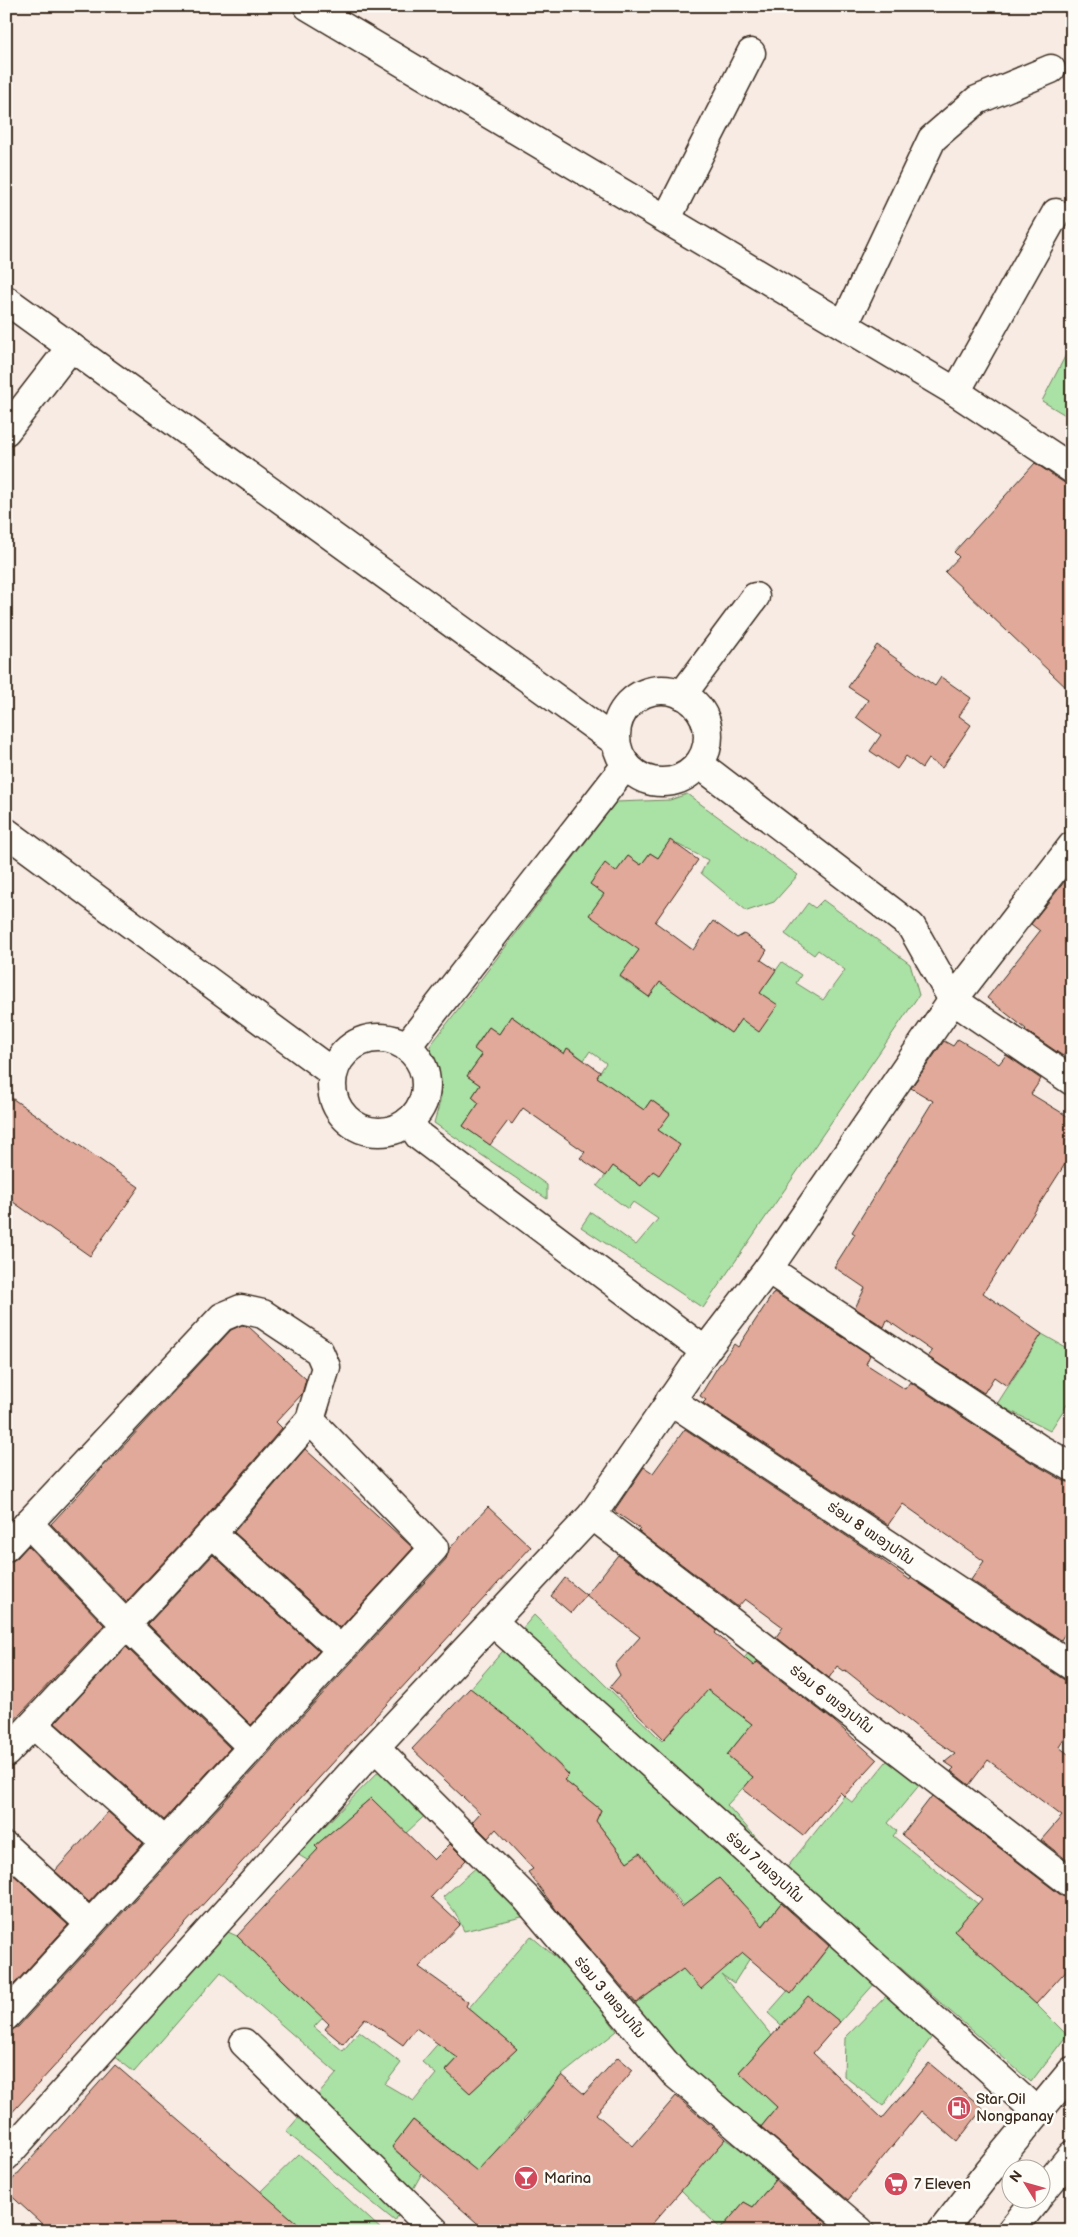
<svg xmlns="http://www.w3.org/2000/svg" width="1078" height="2237" font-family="'Balsamiq Sans','Noto Sans Lao',sans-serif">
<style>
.green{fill:#aae1a4;stroke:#728661;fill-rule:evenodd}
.building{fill:#e0a999;stroke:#3b2a1e}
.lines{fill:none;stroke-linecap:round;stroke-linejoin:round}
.minor-casing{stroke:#3b2a1e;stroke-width:31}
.highway-casing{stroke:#3b2a1e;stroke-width:31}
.minor{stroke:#fdfcf7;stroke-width:28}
.highway{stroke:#fdfcf7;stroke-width:28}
.labels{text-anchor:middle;stroke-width:5;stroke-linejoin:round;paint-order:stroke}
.street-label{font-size:15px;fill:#3b2a1e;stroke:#fdfcf7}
.poi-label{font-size:15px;fill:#3b2a1e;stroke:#fdfcf7;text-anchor:start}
</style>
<rect width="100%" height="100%" fill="#f7ebe4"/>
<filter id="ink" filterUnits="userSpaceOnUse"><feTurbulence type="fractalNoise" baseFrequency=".02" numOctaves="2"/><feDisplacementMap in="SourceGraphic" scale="10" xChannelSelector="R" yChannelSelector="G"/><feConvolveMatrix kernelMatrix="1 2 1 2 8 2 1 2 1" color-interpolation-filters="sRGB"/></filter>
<g filter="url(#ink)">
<g class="green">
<path d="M 1072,343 L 1072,419 L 1042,401 Z"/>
<path d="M 687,794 L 798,875 L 774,902 L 747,911 L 701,873 L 708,860 L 671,841 L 658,858 L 650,853 L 641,865 L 628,856 L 616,872 L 605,864 L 590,884 L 604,894 L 639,950 L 620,977 L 649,997 L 660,982 L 714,1010 L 709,1018 L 731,1033 L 782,962 L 801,975 L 796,983 L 823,1000 L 845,970 L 818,950 L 814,955 L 785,934 L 808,903 L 815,908 L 823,900 L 910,964 L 919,995 L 703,1308 L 581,1227 L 591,1212 L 636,1245 L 658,1219 L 633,1202 L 628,1209 L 597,1186 L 613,1166 L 641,1186 L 653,1171 L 680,1145 L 658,1130 L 670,1113 L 651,1100 L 644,1110 L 597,1077 L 606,1063 L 590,1051 L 584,1060 L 568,1048 L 564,1054 L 511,1016 L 499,1034 L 489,1027 L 474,1048 L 482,1055 L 467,1076 L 480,1085 L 472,1097 L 479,1103 L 463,1126 L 547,1185 L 547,1199 L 434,1123 C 438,1107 445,1092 440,1076 C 437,1065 431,1057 430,1046 L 616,802 L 670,800 Z"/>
<path d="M 1042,1334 L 1072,1351 L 1072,1397 L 1050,1431 L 997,1404 Z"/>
<path d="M 534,1615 L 662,1741 L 713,1683 L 719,1687 L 751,1650 L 760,1658 L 726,1704 L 752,1724 L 727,1755 L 753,1777 L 727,1805 L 785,1870 L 844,1796 L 853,1803 L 890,1757 L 921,1783 L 888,1823 L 897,1831 L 893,1836 L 978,1904 L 954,1931 L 1036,2004 L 1067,2035 L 1031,2082 L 894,1962 L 840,2022 L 816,2003 L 790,2033 L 768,2013 L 799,1978 L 802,1981 L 831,1944 L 781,1903 L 751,1940 L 750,1958 L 734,1983 L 722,1975 L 772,2036 L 739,2072 L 777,2107 L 759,2129 L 682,2064 L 630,2008 L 683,1969 L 743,1904 L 719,1878 L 684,1906 L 640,1854 L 627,1862 L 596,1821 L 601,1810 L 564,1780 L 569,1774 L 521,1728 L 470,1689 Z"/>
<path d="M 397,1753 L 445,1797 L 406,1833 L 371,1798 L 315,1846 L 365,1895 L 297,1854 Z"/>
<path d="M 479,1865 L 526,1916 L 464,1931 L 455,1912 L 443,1897 Z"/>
<path d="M 228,1932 L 237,1936 L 309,2005 L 334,2006 L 314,2027 L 343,2051 L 359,2031 L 401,2063 L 385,2084 L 414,2101 L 436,2074 L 422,2062 L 531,1936 L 575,1974 L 617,2031 L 562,2075 L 488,2160 L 489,2184 L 472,2167 L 413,2120 L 392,2148 L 422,2173 L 395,2221 L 286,2132 L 337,2073 L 221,1972 L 134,2072 L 113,2055 ZM 489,2026 L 517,2049 L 470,2093 L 446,2070 Z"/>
<path d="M 889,1993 L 933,2035 L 883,2106 L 844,2076 L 845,2038 Z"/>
<path d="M 726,2139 L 778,2176 L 753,2207 L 744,2202 L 721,2229 L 681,2190 Z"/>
<path d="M 299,2154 L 383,2231 L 305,2231 L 260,2192 Z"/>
</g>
<g class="building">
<path d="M 1035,463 L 1063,482 L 1072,485 L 1072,693 L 945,572 L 959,557 L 954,552 Z"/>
<path d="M 877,645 L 935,686 L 941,677 L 971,698 L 959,716 L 971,725 L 942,768 L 928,759 L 922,768 L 906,756 L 897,769 L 870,751 L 881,735 L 856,717 L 868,700 L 848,687 Z"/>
<path d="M 670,840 L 698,860 L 655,922 L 693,950 L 713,921 L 737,938 L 744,934 L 767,950 L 761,960 L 776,970 L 760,993 L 778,1005 L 759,1032 L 741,1019 L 731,1033 L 660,982 L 649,997 L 620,976 L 639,950 L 589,915 L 604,894 L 590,884 L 605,863 L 616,872 L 628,856 L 641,865 L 650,853 L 658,858 Z"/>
<path d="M 1072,872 L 1072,1045 L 1063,1056 L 1025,1030 L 1026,1029 L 987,998 L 1040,931 L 1031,924 Z"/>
<path d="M 511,1016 L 564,1054 L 567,1048 L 600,1072 L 597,1077 L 644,1110 L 651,1100 L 670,1114 L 658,1130 L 680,1145 L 659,1175 L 653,1171 L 641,1186 L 613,1166 L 606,1176 L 580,1158 L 585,1152 L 523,1108 L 512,1124 L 508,1121 L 490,1145 L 463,1126 L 479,1103 L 472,1097 L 480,1085 L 467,1076 L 482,1055 L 474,1049 L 489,1027 L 499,1034 Z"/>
<path d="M 958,1039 L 999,1064 L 1006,1055 L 1041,1079 L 1031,1094 L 1072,1119 L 1072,1153 L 983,1293 L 1042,1334 L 1007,1386 L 994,1377 L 984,1393 L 928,1357 L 932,1351 L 887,1320 L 884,1327 L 855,1308 L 865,1288 L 834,1267 L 855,1234 L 852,1232 L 933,1101 L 911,1088 L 944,1041 L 953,1046 Z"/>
<path d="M 6,1094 L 139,1187 L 90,1256 L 6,1197 Z"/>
<path d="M 774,1292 L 870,1355 L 866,1364 L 905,1389 L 910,1382 L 1029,1461 L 1064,1481 L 1072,1483 L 1072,1622 L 1061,1640 L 971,1580 L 984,1561 L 903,1504 L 888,1525 L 703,1403 L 706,1400 L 700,1396 L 717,1368 L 734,1344 L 738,1347 Z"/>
<path d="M 242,1325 L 249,1327 L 306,1379 L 302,1394 L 276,1422 L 282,1428 L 200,1523 L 126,1602 L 51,1524 L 231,1330 Z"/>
<path d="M 685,1429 L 869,1551 L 910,1580 L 911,1578 L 1063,1679 L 1072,1682 L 1072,1727 L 1059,1747 L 1072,1757 L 1072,1864 L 1041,1840 L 1062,1816 L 988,1760 L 969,1785 L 951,1771 L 954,1768 L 945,1762 L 955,1754 L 922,1731 L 845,1670 L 844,1671 L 837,1666 L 829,1678 L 776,1637 L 783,1627 L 745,1599 L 738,1607 L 638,1531 L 640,1529 L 614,1511 L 644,1467 L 653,1473 Z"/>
<path d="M 305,1449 L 413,1548 L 340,1628 L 234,1532 Z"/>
<path d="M 488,1507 L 531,1547 L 6,2119 L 6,2031 L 18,2027 L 446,1559 L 449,1549 Z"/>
<path d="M 28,1546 L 104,1625 L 6,1729 L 6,1565 L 17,1558 Z"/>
<path d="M 213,1555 L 319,1651 L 251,1725 L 148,1624 Z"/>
<path d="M 618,1555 L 717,1630 L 715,1633 L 754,1666 L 757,1662 L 834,1721 L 877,1760 L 844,1796 L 840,1792 L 803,1836 L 743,1789 L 753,1777 L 727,1755 L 752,1724 L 708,1690 L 664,1739 L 610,1687 L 620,1675 L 615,1665 L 640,1637 L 586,1595 Z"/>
<path d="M 565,1578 L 586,1595 L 571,1613 L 551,1596 Z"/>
<path d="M 126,1647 L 230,1748 L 164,1820 L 55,1723 Z"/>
<path d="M 470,1688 L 521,1728 L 569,1775 L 564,1780 L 601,1810 L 596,1821 L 627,1862 L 640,1853 L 682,1907 L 719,1878 L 763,1926 L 781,1903 L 829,1946 L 791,1994 L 743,1953 L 701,1989 L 683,1969 L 636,2003 L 557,1911 L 528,1872 L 533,1869 L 496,1829 L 488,1838 L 472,1822 L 480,1813 L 412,1749 Z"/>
<path d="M 932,1796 L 1062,1896 L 1072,1899 L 1072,1964 L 1036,2004 L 954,1931 L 982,1899 L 902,1835 Z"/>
<path d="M 371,1798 L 434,1860 L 450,1844 L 466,1860 L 431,1897 L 460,1924 L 419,1967 L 468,2002 L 466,2006 L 517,2049 L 470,2093 L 446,2071 L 458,2058 L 416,2028 L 403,2045 L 365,2018 L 343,2044 L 325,2029 L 329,2024 L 237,1936 L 318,1849 L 315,1846 Z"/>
<path d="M 108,1812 L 143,1843 L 89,1902 L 55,1871 Z"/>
<path d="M 6,1868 L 68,1925 L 6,1993 Z"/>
<path d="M 808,1996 L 840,2022 L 813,2053 L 882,2119 L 929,2063 L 983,2108 L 957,2142 L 921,2111 L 848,2200 L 761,2127 L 777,2107 L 739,2072 Z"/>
<path d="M 618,2057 L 633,2070 L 596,2114 L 633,2146 L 676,2096 L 726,2139 L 646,2231 L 486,2231 L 392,2147 L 413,2120 L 477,2171 L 527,2118 L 562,2075 L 584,2094 Z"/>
<path d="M 115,2065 L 188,2128 L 306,2231 L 50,2231 L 6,2191 L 6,2187 Z"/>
<path d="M 775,2180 L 828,2224 L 823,2231 L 719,2231 L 744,2202 L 753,2207 Z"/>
</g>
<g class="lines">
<g class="minor-casing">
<g id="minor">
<path d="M 308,6 L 956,392 L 1072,469"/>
<path d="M 667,218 L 751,53"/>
<path d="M 6,300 L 616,742"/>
<path d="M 844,325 L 932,139 L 977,100 L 1051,69"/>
<path d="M 956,392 L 1056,213"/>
<path d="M 6,431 L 71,347"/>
<circle cx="662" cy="736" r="46"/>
<path d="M 682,695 L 755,597"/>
<path d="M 699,764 L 911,926 L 953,1000 L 1072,1081"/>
<path d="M 6,832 L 333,1073"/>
<circle cx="379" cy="1085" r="47"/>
<path d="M 407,1046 L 626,765"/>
<path d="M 409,1121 L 419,1136 L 705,1351"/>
<path d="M 768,1269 L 1038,1448 L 1072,1467"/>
<path d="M 670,1400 L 1072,1666"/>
<path d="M 592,1515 L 1072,1884"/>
<path d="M 28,1523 L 125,1624 L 252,1747"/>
<path d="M 212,1533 L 341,1650"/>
<path d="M 6,1547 L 222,1317 L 241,1309 L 263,1314 L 319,1351 L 326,1367 L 310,1420 L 212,1533 L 6,1753"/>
<path d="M 493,1622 L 1037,2112"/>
<path d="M 34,1725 L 165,1842"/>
<path d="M 375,1747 L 526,1898 L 674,2073 L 860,2231"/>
<path d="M 6,1847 L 90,1924"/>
<path d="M 6,2016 L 434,1548 L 310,1420"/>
<path d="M 244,2043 L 435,2231"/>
<path d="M 6,2156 L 375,1747 L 592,1515 L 705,1351 L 768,1269 L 953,1000 L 1072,846"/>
</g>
</g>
<g class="highway-casing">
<g id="highway">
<path d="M 1040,2194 L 1072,2155"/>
<path d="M 942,2231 L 988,2172 L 1072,2071"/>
<path d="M 1011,2231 L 1036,2200"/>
</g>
</g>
<use href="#minor" class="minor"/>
<use href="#highway" class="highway"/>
</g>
</g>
<defs>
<g id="fuel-disc" transform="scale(1.25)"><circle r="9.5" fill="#d1495b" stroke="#fdfcf7"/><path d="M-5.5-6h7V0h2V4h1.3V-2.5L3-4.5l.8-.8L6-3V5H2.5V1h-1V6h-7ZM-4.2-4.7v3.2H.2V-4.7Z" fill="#fff"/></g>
<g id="bar-disc" transform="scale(1.25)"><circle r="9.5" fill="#d1495b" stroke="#fdfcf7"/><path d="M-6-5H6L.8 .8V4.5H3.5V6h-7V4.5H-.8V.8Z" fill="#fff"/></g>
<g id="supermarket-disc" transform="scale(1.25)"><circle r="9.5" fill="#d1495b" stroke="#fdfcf7"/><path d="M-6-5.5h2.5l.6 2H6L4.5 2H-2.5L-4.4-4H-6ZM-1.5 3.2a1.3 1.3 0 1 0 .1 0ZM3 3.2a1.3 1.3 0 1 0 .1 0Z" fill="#fff"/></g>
</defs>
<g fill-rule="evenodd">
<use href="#fuel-disc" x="959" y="2108"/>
<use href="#bar-disc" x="526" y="2178"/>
<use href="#supermarket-disc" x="896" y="2184"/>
</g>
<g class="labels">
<g class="street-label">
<text transform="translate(871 1533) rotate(34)" y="5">ຮ່ອມ 8 ໜອງປາໃນ</text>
<text transform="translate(832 1699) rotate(38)" y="5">ຮ່ອມ 6 ໜອງປາໃນ</text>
<text transform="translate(765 1867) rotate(42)" y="5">ຮ່ອມ 7 ໜອງປາໃນ</text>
<text transform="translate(610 1997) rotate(50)" y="5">ຮ່ອມ 3 ໜອງປາໃນ</text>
</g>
<g class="poi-label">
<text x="976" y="2104">Star Oil<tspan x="976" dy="17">Nongpanay</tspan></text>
<text x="544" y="2183">Marina</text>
<text x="914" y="2189">7 Eleven</text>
</g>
</g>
<rect width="1078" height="2237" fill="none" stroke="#fdfcf7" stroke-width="25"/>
<rect x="12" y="12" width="1053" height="2212" fill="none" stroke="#3b2a1e" stroke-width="2" filter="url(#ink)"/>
<g transform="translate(1026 2184) rotate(307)"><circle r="24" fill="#fdfcf7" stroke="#afa8a0"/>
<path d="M0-4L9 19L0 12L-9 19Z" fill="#d1495b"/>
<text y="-8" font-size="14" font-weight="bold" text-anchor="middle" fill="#3b2a1e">N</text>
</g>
</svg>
